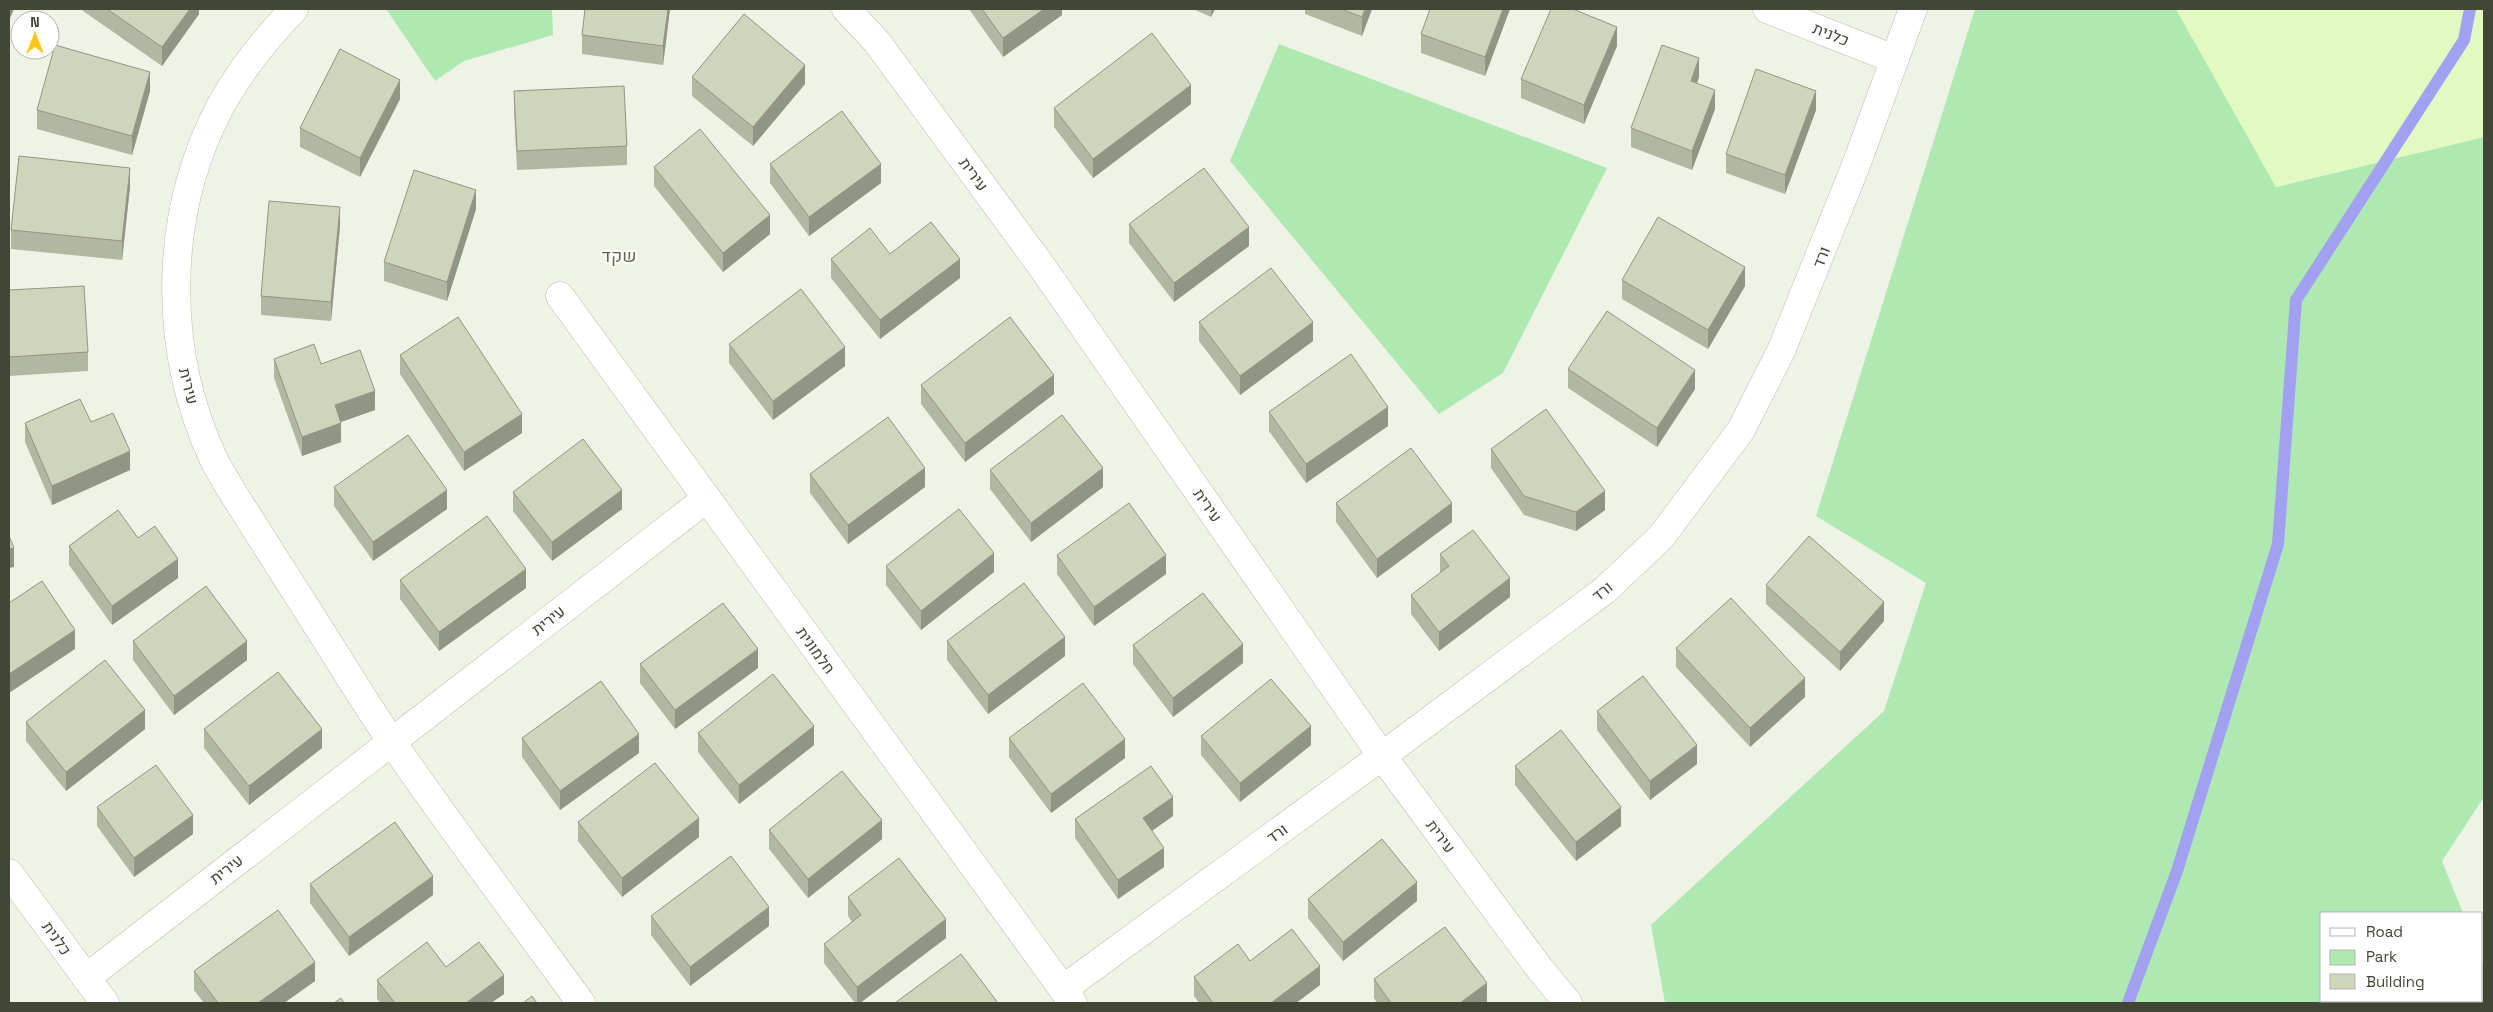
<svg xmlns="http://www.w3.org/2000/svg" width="2493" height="1012" font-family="'Space Grotesk',Heebo,sans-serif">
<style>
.green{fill:#ade9b1}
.sand{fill:#e2f9c0}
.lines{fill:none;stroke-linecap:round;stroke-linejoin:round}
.stream{stroke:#a2a0f2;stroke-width:12}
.minor-casing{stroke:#b8bfa8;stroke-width:29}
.minor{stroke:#fff;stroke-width:28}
.wall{fill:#b2b7a1}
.shaded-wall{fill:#919583}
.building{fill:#cfd5bb;stroke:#919583}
.labels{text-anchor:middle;stroke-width:4;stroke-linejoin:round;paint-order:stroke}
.street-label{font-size:16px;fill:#424635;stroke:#fff}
.neighbourhood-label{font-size:18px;fill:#63694c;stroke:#fff}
</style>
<rect width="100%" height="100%" fill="#eff3e6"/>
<g class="green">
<path d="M 386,9 L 552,9 L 553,35 L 464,61 L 435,81 Z"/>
<path d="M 1975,9 L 2176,9 L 2276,187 L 2484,137 L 2484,797 L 2442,861 L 2463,913 L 2322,913 L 2322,1001 L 2482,1001 L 2482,962 L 2484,969 L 2484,1003 L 1665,1003 L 1651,925 L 1884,711 L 1926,583 L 1816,516 Z"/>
<path d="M 1279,44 L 1607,168 L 1503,373 L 1439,414 L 1230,161 Z"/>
</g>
<path class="sand" d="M 2176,9 L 2484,9 L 2484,137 L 2276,187 Z"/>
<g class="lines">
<path class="stream" d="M 2128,1003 L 2177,871 L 2278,544 L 2296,300 L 2464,40 L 2470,9"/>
<g class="minor-casing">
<g id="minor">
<path d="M 294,9 C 266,38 241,69 221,105 C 163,214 162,349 214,460 C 227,485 244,510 259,534 C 281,569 304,605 327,641 C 348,674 369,709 392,742 C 453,831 518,916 581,1003"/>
<path d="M 846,9 L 877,42 L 1040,264 L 1382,756 L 1540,969 L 1568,1003"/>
<path d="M 1767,9 L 1894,59"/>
<path d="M 560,296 L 1073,1003"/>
<path d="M 9,873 L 105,1003"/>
<path d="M 86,978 L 706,499"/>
<path d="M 1063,989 L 1382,756 L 1605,590 L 1661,537 L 1741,430 L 1781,351 L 1856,165 L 1913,9"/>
</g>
</g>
<use href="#minor" class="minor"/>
</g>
<g class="wall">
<path d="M 83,9 L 199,9 L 199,14 L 162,66 L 83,11 Z"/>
<path d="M 585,9 L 670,9 L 663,65 L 582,54 L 582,35 Z"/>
<path d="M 969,9 L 1062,9 L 1062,15 L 1003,57 Z"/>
<path d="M 1193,9 L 1215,9 L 1211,17 Z"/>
<path d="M 1305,9 L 1372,9 L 1362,36 L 1305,14 Z"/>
<path d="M 1510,9 L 1485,76 L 1421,53 L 1421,34 Z"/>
<path d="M 1617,46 L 1584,124 L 1521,98 L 1521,79 Z"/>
<path d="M 692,77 L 805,84 L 753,146 L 692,96 Z"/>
<path d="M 1699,77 L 1697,83 L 1715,109 L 1692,170 L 1631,147 L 1631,128 Z"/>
<path d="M 150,91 L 132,155 L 37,129 L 37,110 Z"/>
<path d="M 514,91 L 627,146 L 627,165 L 517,170 L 514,110 Z"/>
<path d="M 400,99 L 360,177 L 300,147 L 300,128 Z"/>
<path d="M 1191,104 L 1093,178 L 1054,127 L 1054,108 Z"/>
<path d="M 1816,110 L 1785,194 L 1726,173 L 1726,154 Z"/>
<path d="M 770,164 L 881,183 L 809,236 L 770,183 Z"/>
<path d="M 654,167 L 770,234 L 723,272 L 654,186 Z"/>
<path d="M 130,187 L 122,260 L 11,249 L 11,230 Z"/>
<path d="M 476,209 L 447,301 L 384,281 L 384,262 Z"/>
<path d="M 1129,224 L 1249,246 L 1174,302 L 1129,243 Z"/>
<path d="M 340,226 L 331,321 L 261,315 L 261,296 Z"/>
<path d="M 831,259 L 960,278 L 880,339 L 831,278 Z"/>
<path d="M 1622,280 L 1745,286 L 1708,349 L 1622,299 Z"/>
<path d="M 9,290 L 88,352 L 88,371 L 9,376 Z"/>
<path d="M 1199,322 L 1313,341 L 1240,395 L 1199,341 Z"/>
<path d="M 729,344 L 845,366 L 773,420 L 729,363 Z"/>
<path d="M 400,355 L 522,433 L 464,471 L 400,374 Z"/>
<path d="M 274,359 L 321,364 L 375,410 L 341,422 L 341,442 L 302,456 L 274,378 Z"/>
<path d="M 1568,369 L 1695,389 L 1657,447 L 1568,388 Z"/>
<path d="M 921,385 L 1054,394 L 965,462 L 921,404 Z"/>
<path d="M 1269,412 L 1388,426 L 1306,483 L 1269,431 Z"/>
<path d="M 91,422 L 130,470 L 52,505 L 25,442 L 25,423 Z"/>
<path d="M 1491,449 L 1605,510 L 1576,531 L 1524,515 L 1491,468 Z"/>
<path d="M 990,470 L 1103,487 L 1031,542 L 990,489 Z"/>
<path d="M 810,474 L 925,487 L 848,544 L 810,493 Z"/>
<path d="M 334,487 L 447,509 L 373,561 L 334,506 Z"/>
<path d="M 513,492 L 622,509 L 552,561 L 513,511 Z"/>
<path d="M 1336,503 L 1452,522 L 1377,578 L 1336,522 Z"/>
<path d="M 138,538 L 178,578 L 112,625 L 69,565 L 69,546 Z"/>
<path d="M 1440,554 L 1510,597 L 1439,651 L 1411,614 L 1411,595 L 1440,573 Z"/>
<path d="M 1057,555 L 1166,574 L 1094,626 L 1057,574 Z"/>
<path d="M 886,566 L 994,572 L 921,630 L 886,585 Z"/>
<path d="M 400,580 L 526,588 L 439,651 L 400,599 Z"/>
<path d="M 1766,585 L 1884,621 L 1840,671 L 1766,604 Z"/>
<path d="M 133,641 L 247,660 L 174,715 L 133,660 Z"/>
<path d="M 947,641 L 1065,656 L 988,714 L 947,660 Z"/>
<path d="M 1133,645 L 1243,663 L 1173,717 L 1133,664 Z"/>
<path d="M 1676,648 L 1805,697 L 1750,747 L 1676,667 Z"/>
<path d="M 640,664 L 758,668 L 675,729 L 640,683 Z"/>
<path d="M 1597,711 L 1697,764 L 1650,800 L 1597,730 Z"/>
<path d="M 26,722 L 145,729 L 66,791 L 26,741 Z"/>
<path d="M 204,729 L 322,748 L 249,805 L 204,748 Z"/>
<path d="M 698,733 L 814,745 L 739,804 L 698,752 Z"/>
<path d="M 1201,736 L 1311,745 L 1240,802 L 1201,755 Z"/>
<path d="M 522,738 L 639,753 L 560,810 L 522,757 Z"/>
<path d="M 1009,738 L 1125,758 L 1051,813 L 1009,757 Z"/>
<path d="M 1515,766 L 1621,826 L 1576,861 L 1515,785 Z"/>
<path d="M 97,807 L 193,834 L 134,877 L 97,826 Z"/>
<path d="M 1173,816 L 1152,831 L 1164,867 L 1118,899 L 1075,838 L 1075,819 Z"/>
<path d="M 578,822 L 699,837 L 622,897 L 578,841 Z"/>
<path d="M 769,830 L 882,839 L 808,898 L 769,849 Z"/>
<path d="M 310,884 L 433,895 L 349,956 L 310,903 Z"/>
<path d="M 848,897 L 946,938 L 860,1003 L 855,1003 L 824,963 L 824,944 L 852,922 L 848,916 Z"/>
<path d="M 1308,899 L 1417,901 L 1343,961 L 1308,918 Z"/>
<path d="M 651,916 L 769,926 L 690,986 L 651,935 Z"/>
<path d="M 1250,961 L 1320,985 L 1296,1003 L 1199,1003 L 1194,996 L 1194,977 Z"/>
<path d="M 446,967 L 504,994 L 491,1003 L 381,1003 L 377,999 L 377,980 Z"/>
<path d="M 194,971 L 315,981 L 284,1003 L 204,1003 L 194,990 Z"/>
<path d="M 1374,979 L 1487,1002 L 1486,1003 L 1377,1003 L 1374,998 Z"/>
</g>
<g class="shaded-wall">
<path d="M 9,9 L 14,9 L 9,21 Z"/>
<path d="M 190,9 L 199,9 L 199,14 L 162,66 L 162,47 Z"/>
<path d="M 668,9 L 670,9 L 663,65 L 663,46 Z"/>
<path d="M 1044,9 L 1062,9 L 1062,15 L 1003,57 L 1003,38 Z"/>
<path d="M 1211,9 L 1215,9 L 1211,17 Z"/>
<path d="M 1365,9 L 1372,9 L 1362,36 L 1362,17 Z"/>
<path d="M 1503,9 L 1510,9 L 1485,76 L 1485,57 Z"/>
<path d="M 1617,27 L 1617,46 L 1584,124 L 1584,105 Z"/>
<path d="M 1699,58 L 1699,77 L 1691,100 L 1691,81 Z"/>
<path d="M 805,65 L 805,84 L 753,146 L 753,127 Z"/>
<path d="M 150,72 L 150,91 L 132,155 L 132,136 Z"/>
<path d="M 400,80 L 400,99 L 360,177 L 360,158 Z"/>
<path d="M 1191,85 L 1191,104 L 1093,178 L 1093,159 Z"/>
<path d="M 1715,90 L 1715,109 L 1692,170 L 1692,151 Z"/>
<path d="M 1816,91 L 1816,110 L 1785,194 L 1785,175 Z"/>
<path d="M 881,164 L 881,183 L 809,236 L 809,217 Z"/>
<path d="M 130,168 L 130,187 L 122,260 L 122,241 Z"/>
<path d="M 476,190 L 476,209 L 447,301 L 447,282 Z"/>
<path d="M 340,207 L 340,226 L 331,321 L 331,302 Z"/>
<path d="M 770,215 L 770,234 L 723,272 L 723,253 Z"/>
<path d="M 1249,227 L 1249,246 L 1174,302 L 1174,283 Z"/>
<path d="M 960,259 L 960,278 L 880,339 L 880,320 Z"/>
<path d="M 1745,267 L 1745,286 L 1708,349 L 1708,330 Z"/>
<path d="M 1313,322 L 1313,341 L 1240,395 L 1240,376 Z"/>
<path d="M 845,347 L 845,366 L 773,420 L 773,401 Z"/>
<path d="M 1695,370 L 1695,389 L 1657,447 L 1657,428 Z"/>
<path d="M 1054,375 L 1054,394 L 965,462 L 965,443 Z"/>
<path d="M 375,391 L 375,410 L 335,424 L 335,405 Z"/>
<path d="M 1388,407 L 1388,426 L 1306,483 L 1306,464 Z"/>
<path d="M 522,414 L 522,433 L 464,471 L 464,452 Z"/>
<path d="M 341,423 L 341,442 L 302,456 L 302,437 Z"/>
<path d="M 130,451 L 130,470 L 52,505 L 52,486 Z"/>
<path d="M 925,468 L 925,487 L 848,544 L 848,525 Z"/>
<path d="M 1103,468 L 1103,487 L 1031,542 L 1031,523 Z"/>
<path d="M 447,490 L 447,509 L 373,561 L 373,542 Z"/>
<path d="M 622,490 L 622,509 L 552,561 L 552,542 Z"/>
<path d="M 1605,491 L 1605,510 L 1576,531 L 1576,512 Z"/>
<path d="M 1452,503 L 1452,522 L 1377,578 L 1377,559 Z"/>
<path d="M 14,548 L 14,567 L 9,568 L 9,549 Z"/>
<path d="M 994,553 L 994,572 L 921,630 L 921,611 Z"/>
<path d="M 1166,555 L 1166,574 L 1094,626 L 1094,607 Z"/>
<path d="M 178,559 L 178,578 L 112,625 L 112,606 Z"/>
<path d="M 526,569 L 526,588 L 439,651 L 439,632 Z"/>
<path d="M 1510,578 L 1510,597 L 1439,651 L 1439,632 Z"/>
<path d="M 1884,602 L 1884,621 L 1840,671 L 1840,652 Z"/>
<path d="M 75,630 L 75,649 L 9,693 L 9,674 Z"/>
<path d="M 1065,637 L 1065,656 L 988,714 L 988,695 Z"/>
<path d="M 247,641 L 247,660 L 174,715 L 174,696 Z"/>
<path d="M 1243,644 L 1243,663 L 1173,717 L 1173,698 Z"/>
<path d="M 758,649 L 758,668 L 675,729 L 675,710 Z"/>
<path d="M 1805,678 L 1805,697 L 1750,747 L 1750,728 Z"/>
<path d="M 145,710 L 145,729 L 66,791 L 66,772 Z"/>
<path d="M 814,726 L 814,745 L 739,804 L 739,785 Z"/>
<path d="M 1311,726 L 1311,745 L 1240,802 L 1240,783 Z"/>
<path d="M 322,729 L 322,748 L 249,805 L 249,786 Z"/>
<path d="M 639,734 L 639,753 L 560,810 L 560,791 Z"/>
<path d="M 1125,739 L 1125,758 L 1051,813 L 1051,794 Z"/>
<path d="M 1697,745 L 1697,764 L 1650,800 L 1650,781 Z"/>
<path d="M 1173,797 L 1173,816 L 1143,837 L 1143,818 Z"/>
<path d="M 1621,807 L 1621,826 L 1576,861 L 1576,842 Z"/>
<path d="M 193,815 L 193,834 L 134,877 L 134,858 Z"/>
<path d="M 699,818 L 699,837 L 622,897 L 622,878 Z"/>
<path d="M 882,820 L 882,839 L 808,898 L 808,879 Z"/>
<path d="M 1164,848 L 1164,867 L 1118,899 L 1118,880 Z"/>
<path d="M 433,876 L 433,895 L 349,956 L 349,937 Z"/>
<path d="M 1417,882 L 1417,901 L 1343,961 L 1343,942 Z"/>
<path d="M 769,907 L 769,926 L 690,986 L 690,967 Z"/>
<path d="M 946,919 L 946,938 L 860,1003 L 857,1003 L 857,987 Z"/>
<path d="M 315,962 L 315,981 L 284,1003 L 258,1003 Z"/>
<path d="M 1320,966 L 1320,985 L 1296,1003 L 1271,1003 Z"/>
<path d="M 504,975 L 504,994 L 491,1003 L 466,1003 Z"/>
<path d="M 1487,983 L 1487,1002 L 1486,1003 L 1460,1003 Z"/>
</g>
<g class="building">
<path d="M 107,9 L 190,9 L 162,47 Z"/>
<path d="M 585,9 L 668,9 L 663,46 L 582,35 Z"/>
<path d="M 982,9 L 1044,9 L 1003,38 Z"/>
<path d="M 1341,9 L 1365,9 L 1362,17 Z"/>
<path d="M 1430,9 L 1503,9 L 1485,57 L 1421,34 Z"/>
<path d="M 1551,9 L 1573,9 L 1617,27 L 1584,105 L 1521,79 Z"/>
<path d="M 744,14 L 805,65 L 753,127 L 692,77 Z"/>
<path d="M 1152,33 L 1191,85 L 1093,159 L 1054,108 Z"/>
<path d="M 55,45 L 150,72 L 132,136 L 37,110 Z"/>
<path d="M 1662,45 L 1699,58 L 1691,81 L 1715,90 L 1692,151 L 1631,128 Z"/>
<path d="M 340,49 L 400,80 L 360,158 L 300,128 Z"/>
<path d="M 1756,69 L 1816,91 L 1785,175 L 1726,154 Z"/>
<path d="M 624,86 L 627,146 L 517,151 L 514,91 Z"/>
<path d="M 842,111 L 881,164 L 809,217 L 770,164 Z"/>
<path d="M 700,129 L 770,215 L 723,253 L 654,167 Z"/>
<path d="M 19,156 L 130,168 L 122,241 L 11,230 Z"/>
<path d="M 1204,168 L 1249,227 L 1174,283 L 1129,224 Z"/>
<path d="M 414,170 L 476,190 L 447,282 L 384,262 Z"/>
<path d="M 269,201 L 340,207 L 331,302 L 261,296 Z"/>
<path d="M 1658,217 L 1745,267 L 1708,330 L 1622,280 Z"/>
<path d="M 931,222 L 960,259 L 880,320 L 831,259 L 870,228 L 890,254 Z"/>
<path d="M 1271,268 L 1313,322 L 1240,376 L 1199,322 Z"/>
<path d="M 84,286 L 88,352 L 9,357 L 9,290 Z"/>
<path d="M 801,289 L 845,347 L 773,401 L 729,344 Z"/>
<path d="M 1607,311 L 1695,370 L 1657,428 L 1568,369 Z"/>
<path d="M 458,317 L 522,414 L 464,452 L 400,355 Z"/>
<path d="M 1010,317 L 1054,375 L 965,443 L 921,385 Z"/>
<path d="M 314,344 L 321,364 L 360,350 L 375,391 L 335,405 L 341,423 L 302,437 L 274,359 Z"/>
<path d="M 1351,354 L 1388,407 L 1306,464 L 1269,412 Z"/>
<path d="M 80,399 L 91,422 L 113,413 L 130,451 L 52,486 L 25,423 Z"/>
<path d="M 1546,409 L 1605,491 L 1576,512 L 1524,496 L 1491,449 Z"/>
<path d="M 1062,415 L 1103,468 L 1031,523 L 990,470 Z"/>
<path d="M 888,417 L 925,468 L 848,525 L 810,474 Z"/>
<path d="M 408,435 L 447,490 L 373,542 L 334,487 Z"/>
<path d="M 583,439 L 622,490 L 552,542 L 513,492 Z"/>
<path d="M 1411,448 L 1452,503 L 1377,559 L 1336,503 Z"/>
<path d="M 1129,503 L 1166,555 L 1094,607 L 1057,555 Z"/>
<path d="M 959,509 L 994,553 L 921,611 L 886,566 Z"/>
<path d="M 118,510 L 138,538 L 155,526 L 178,559 L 112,606 L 69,546 Z"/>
<path d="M 487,516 L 526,569 L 439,632 L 400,580 Z"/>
<path d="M 1473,530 L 1510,578 L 1439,632 L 1411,595 L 1449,566 L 1440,554 Z"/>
<path d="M 9,536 L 14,548 L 9,549 Z"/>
<path d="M 1809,536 L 1884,602 L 1840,652 L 1766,585 Z"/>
<path d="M 42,581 L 75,630 L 9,674 L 9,603 Z"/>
<path d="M 1024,583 L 1065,637 L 988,695 L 947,641 Z"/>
<path d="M 206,586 L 247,641 L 174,696 L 133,641 Z"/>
<path d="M 1203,593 L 1243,644 L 1173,698 L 1133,645 Z"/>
<path d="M 1731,598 L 1805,678 L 1750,728 L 1676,648 Z"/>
<path d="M 723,603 L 758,649 L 675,710 L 640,664 Z"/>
<path d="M 105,660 L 145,710 L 66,772 L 26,722 Z"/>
<path d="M 278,672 L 322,729 L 249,786 L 204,729 Z"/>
<path d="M 773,674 L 814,726 L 739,785 L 698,733 Z"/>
<path d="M 1643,676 L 1697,745 L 1650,781 L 1597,711 Z"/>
<path d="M 1271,679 L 1311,726 L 1240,783 L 1201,736 Z"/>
<path d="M 601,681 L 639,734 L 560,791 L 522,738 Z"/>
<path d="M 1083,683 L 1125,739 L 1051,794 L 1009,738 Z"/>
<path d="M 1561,730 L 1621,807 L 1576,842 L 1515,766 Z"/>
<path d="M 655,763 L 699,818 L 622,878 L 578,822 Z"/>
<path d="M 156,765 L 193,815 L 134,858 L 97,807 Z"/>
<path d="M 1151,766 L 1173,797 L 1143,818 L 1164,848 L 1118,880 L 1075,819 Z"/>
<path d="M 842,771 L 882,820 L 808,879 L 769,830 Z"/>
<path d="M 395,822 L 433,876 L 349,937 L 310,884 Z"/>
<path d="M 1382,839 L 1417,882 L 1343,942 L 1308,899 Z"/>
<path d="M 731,856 L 769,907 L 690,967 L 651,916 Z"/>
<path d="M 899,858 L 946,919 L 857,987 L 824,944 L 861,915 L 848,897 Z"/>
<path d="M 278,910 L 315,962 L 258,1003 L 218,1003 L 194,971 Z"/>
<path d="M 1445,927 L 1487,983 L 1460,1003 L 1391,1003 L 1374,979 Z"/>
<path d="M 1292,929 L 1320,966 L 1271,1003 L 1213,1003 L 1194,977 L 1238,944 L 1250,961 Z"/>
<path d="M 427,942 L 446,967 L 479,942 L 504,975 L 466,1003 L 395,1003 L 377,980 Z"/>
<path d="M 961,954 L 998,1003 L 895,1003 Z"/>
<path d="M 532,996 L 537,1003 L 523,1003 Z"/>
<path d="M 341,998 L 344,1003 L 334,1003 Z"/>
</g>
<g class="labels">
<g class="street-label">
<text transform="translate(1831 34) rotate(22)" y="6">כלנית</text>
<text transform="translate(974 174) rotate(54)" y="6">עירית</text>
<text transform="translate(1821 257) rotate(-69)" y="6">ורד</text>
<text transform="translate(189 386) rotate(76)" y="6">עירית</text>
<text transform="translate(1208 505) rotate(55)" y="6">עירית</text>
<text transform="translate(1602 591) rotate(-39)" y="6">ורד</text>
<text transform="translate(548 620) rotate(-38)" y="6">עירית</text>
<text transform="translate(816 650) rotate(54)" y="6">חלמונית</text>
<text transform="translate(1277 833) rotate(-36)" y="6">ורד</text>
<text transform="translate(1441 836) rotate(53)" y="6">עירית</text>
<text transform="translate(226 869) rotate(-38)" y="6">עירית</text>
<text transform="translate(57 938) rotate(54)" y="6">כלנית</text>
</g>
<g class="neighbourhood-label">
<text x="619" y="262">שקד</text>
</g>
</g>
<rect width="2493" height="1012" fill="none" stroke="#424635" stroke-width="20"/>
<rect x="2320" y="912" width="162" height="90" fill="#ffffff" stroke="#b3b5ae"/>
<rect x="2330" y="928" width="25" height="8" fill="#ffffff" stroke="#b3b5ae"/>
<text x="2366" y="937" font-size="15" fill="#424635">Road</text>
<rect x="2330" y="950" width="25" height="15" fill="#ade9b1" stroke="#b3b5ae"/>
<text x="2366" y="962" font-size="15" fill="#424635">Park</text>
<rect x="2330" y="974" width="25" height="15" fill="#cfd5bb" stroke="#b3b5ae"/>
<text x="2366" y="987" font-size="15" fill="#424635">Building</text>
<g transform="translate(35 35)"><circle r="24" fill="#ffffff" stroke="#b3b5ae"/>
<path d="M0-4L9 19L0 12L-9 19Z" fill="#ffc811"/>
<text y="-8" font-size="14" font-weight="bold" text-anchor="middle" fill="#424635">N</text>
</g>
</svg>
